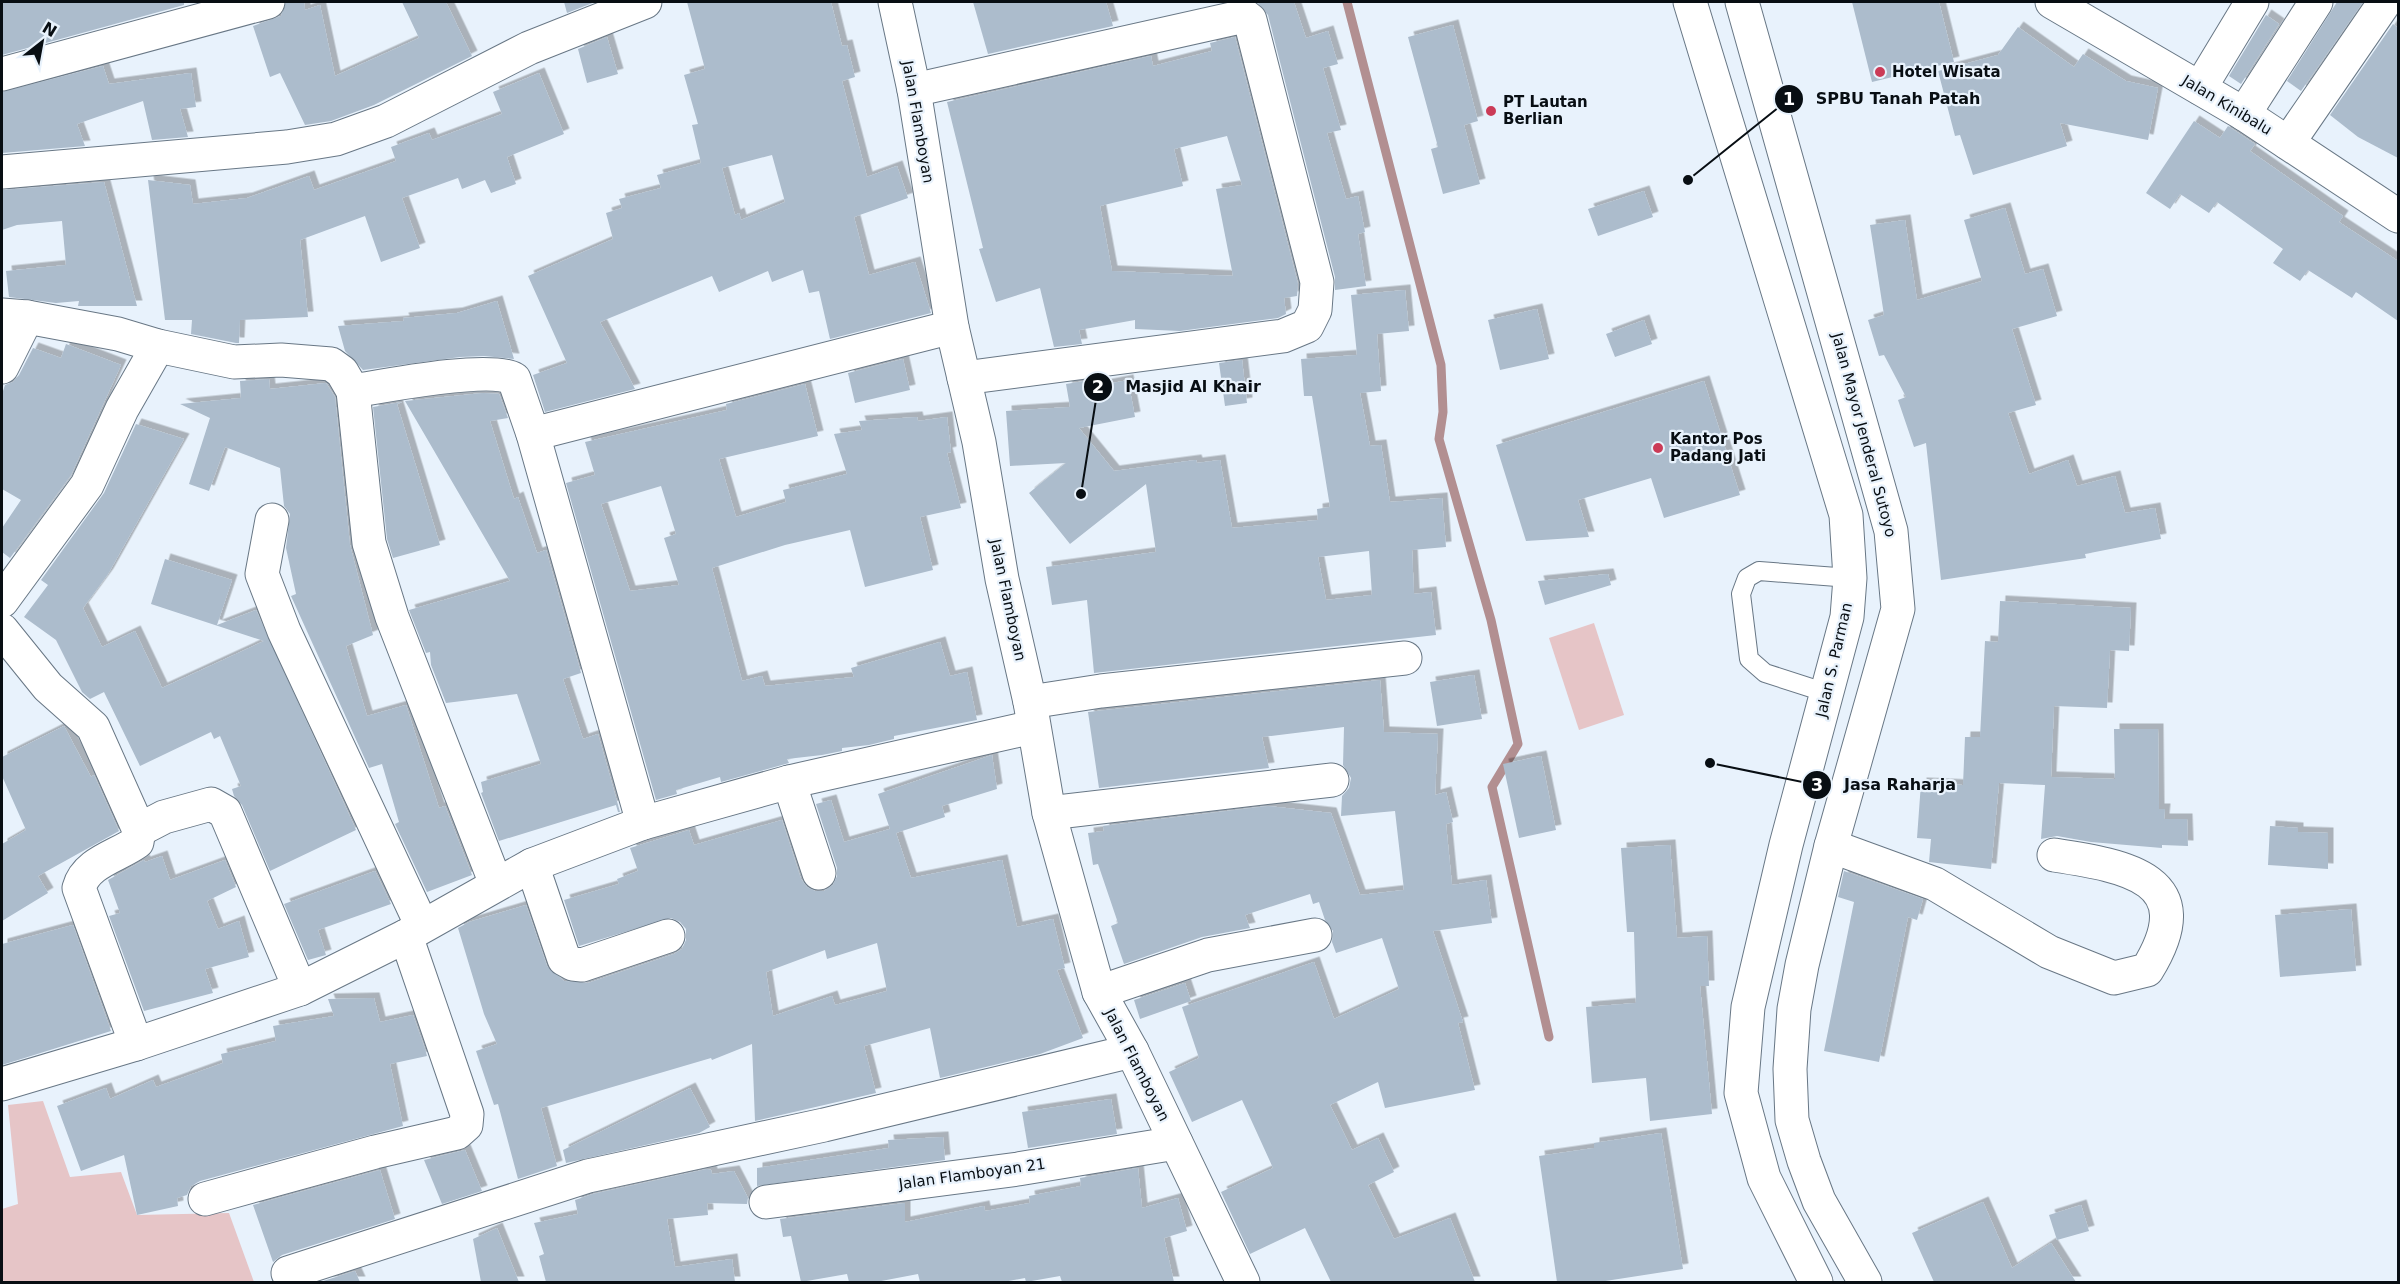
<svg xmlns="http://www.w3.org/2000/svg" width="2400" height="1284" font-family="'DejaVu Sans',sans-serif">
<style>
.green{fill:#e6c5c7}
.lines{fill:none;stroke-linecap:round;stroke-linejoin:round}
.stream{stroke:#b28f91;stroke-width:9}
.building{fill:#acbccc;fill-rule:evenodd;filter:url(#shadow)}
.service-casing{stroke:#687785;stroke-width:20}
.minor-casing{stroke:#687785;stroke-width:35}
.tertiary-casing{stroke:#687785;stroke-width:35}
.primary-casing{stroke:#687785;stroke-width:35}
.service{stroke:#fff;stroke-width:18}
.minor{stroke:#fff;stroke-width:33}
.tertiary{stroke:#fff;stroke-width:33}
.primary{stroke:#fff;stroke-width:33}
.poi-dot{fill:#cb3b57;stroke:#e8f2fc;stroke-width:2}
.labels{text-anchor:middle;stroke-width:4.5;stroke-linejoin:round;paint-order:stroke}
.poi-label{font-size:15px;font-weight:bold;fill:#080e13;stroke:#e8f2fc;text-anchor:start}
.street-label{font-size:15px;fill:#080e13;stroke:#e8f2fc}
.leader{fill:none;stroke:#080e13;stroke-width:2}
.callout-dot{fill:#080e13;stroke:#e8f2fc;stroke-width:2}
.mark-label{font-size:18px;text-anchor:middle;font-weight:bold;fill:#fff}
.callout-label{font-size:16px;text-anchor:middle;font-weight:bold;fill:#080e13;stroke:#e8f2fc;stroke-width:4.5;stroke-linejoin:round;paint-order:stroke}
</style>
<defs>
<filter id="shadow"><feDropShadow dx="5.5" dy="-5.5" stdDeviation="0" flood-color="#0004"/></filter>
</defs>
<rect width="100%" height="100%" fill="#e8f2fc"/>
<g class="green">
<path d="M 1594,623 L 1624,715 L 1579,730 L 1549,638 Z"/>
<path d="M 43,1101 L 70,1177 L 121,1172 L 137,1215 L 229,1213 L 254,1282 L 2,1282 L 2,1209 L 18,1204 L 8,1105 Z"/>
</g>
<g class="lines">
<path class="stream" d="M 1347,2 L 1441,365 L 1443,412 L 1439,439 L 1491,620 L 1518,744 L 1492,787 L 1549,1037"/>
</g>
<g class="building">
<path d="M 2,2 L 184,2 L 184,5 L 2,55 Z"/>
<path d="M 286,2 L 304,2 L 305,10 L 320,5 L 335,76 L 419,38 L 402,2 L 446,2 L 472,56 L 374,105 L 331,121 L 305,125 L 280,73 L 270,77 L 253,26 L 281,16 Z"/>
<path d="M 564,2 L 595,2 L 567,13 Z"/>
<path d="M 687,2 L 831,2 L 842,46 L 847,45 L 855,77 L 842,81 L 867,177 L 897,166 L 908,198 L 854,217 L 869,275 L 915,262 L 931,313 L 830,339 L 819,291 L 809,293 L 803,270 L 772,282 L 768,271 L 719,292 L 712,276 L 600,322 L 635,389 L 545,412 L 533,375 L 567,363 L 528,276 L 613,239 L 606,213 L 622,208 L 619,199 L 661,188 L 657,175 L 701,163 L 692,125 L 698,124 L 684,75 L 705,69 ZM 772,155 L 785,202 L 741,220 L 739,213 L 735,215 L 722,168 Z"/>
<path d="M 973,2 L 1106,2 L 1113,26 L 988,54 Z"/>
<path d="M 1257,2 L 1294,2 L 1306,38 L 1328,31 L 1338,64 L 1323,68 L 1341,130 L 1327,133 L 1346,199 L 1358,196 L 1365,232 L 1358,234 L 1366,286 L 1335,290 L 1335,277 L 1268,15 Z"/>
<path d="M 1852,2 L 1939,2 L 1954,62 L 1872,82 Z"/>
<path d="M 2337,2 L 2363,2 L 2301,91 L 2287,81 Z"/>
<path d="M 2266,15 L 2279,24 L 2241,84 L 2229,76 Z"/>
<path d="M 2393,24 L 2398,28 L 2398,158 L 2358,137 L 2330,115 Z"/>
<path d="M 1453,25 L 1478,121 L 1464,125 L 1480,184 L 1443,194 L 1431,149 L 1438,147 L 1408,37 Z"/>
<path d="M 2018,27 L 2074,67 L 2083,54 L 2126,81 L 2158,88 L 2148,140 L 2060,123 L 2067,146 L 1973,175 L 1960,135 L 1955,136 L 1938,71 L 1998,55 Z"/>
<path d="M 607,37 L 618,74 L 587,83 L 578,49 Z"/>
<path d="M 1235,37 L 1298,284 L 1297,296 L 1284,298 L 1286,314 L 1278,318 L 1180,331 L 1135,329 L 1135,320 L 1079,330 L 1082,344 L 1054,347 L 1040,288 L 996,302 L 979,249 L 983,248 L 947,102 L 1151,56 L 1153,66 L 1212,51 L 1210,43 ZM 1227,136 L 1242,185 L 1216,189 L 1233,276 L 1112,271 L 1100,206 L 1183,186 L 1174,149 Z"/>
<path d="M 103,66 L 109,84 L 191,73 L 196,107 L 180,109 L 188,137 L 152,140 L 143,101 L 77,124 L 85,146 L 2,153 L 2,92 Z"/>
<path d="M 539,73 L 564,134 L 507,157 L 516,184 L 491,193 L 485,180 L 462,189 L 458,178 L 402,198 L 420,248 L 381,262 L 365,216 L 300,240 L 308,317 L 240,320 L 239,343 L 236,343 L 191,334 L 192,320 L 165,320 L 148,180 L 190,185 L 193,204 L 247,198 L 309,176 L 314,190 L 396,161 L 391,147 L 429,133 L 432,140 L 502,114 L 493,92 Z"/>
<path d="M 2194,121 L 2220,138 L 2228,126 L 2255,144 L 2250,151 L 2343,216 L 2339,222 L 2398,261 L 2398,321 L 2356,292 L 2352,298 L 2308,270 L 2300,281 L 2273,263 L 2283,249 L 2217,202 L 2209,213 L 2180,194 L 2170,209 L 2146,193 Z"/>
<path d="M 104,182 L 137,306 L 78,306 L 79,301 L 56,303 L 9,297 L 6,271 L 66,265 L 62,221 L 17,225 L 2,230 L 2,190 Z"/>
<path d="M 1644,191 L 1653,217 L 1598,236 L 1588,209 Z"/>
<path d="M 2005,208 L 2025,274 L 2043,269 L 2057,316 L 2012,329 L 2036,405 L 2008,413 L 2029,474 L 2068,460 L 2077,486 L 2115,476 L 2125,513 L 2155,508 L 2161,539 L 2085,554 L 2086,558 L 1941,580 L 1926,443 L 1914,447 L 1898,400 L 1906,397 L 1884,355 L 1879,356 L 1868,320 L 1884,315 L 1870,225 L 1905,220 L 1917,300 L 1982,281 L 1964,220 Z"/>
<path d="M 1405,290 L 1409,331 L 1377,334 L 1381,391 L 1360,393 L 1370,446 L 1381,445 L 1390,502 L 1442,498 L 1446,547 L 1412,550 L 1414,594 L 1431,592 L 1436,635 L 1094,673 L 1087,600 L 1052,605 L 1046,567 L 1156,552 L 1146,484 L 1070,544 L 1029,493 L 1066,463 L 1010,466 L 1006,411 L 1070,407 L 1066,384 L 1091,380 L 1092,387 L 1128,380 L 1135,417 L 1079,428 L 1114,471 L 1196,460 L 1197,463 L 1220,460 L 1232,528 L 1318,520 L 1317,509 L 1330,507 L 1312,396 L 1304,396 L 1301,359 L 1357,355 L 1351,295 ZM 1369,551 L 1372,595 L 1326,600 L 1318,557 Z"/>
<path d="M 497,301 L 514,359 L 484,356 L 460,357 L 363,370 L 345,351 L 338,326 L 404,321 L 403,318 L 457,313 Z"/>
<path d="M 1537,309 L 1549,359 L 1500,370 L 1488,320 Z"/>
<path d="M 1644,320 L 1652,344 L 1615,357 L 1606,334 Z"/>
<path d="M 66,344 L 121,365 L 71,475 L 10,558 L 2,552 L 2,528 L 21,500 L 2,489 L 2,394 L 5,385 L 13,382 L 19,375 L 33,348 L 61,358 Z"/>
<path d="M 903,359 L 910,390 L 855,403 L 848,373 Z"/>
<path d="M 1242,360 L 1247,403 L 1225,406 L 1219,363 Z"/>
<path d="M 269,379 L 270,389 L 326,383 L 335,397 L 350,545 L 373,635 L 346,646 L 367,716 L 406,705 L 439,808 L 445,806 L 472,875 L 427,892 L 395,824 L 399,822 L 382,764 L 369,768 L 291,596 L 296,594 L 286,548 L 290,514 L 284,506 L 280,468 L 225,447 L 209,491 L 189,484 L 210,418 L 180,404 L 241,398 L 240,381 Z"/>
<path d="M 1704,381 L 1740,495 L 1664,518 L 1651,478 L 1578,500 L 1589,537 L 1526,541 L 1496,445 Z"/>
<path d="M 805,384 L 818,436 L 719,459 L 736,517 L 786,502 L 783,490 L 847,474 L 834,434 L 862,430 L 859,421 L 917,417 L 918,421 L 947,417 L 951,452 L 947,453 L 961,508 L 920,517 L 933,570 L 865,587 L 850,530 L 785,545 L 712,568 L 742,681 L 762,676 L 765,686 L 854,677 L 851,668 L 940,642 L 950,676 L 967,672 L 977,720 L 894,736 L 894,739 L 869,745 L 842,748 L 842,751 L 822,755 L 787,759 L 789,763 L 721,782 L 720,777 L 676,790 L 677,794 L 656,800 L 566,483 L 595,475 L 585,442 L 727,410 L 726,404 ZM 661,486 L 676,534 L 664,538 L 679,585 L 630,591 L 601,504 Z"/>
<path d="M 483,393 L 499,394 L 508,418 L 490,421 L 514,499 L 518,497 L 537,553 L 546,550 L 581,673 L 563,679 L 583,739 L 598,734 L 620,812 L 618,812 L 616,805 L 499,841 L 481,793 L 483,792 L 481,782 L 541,764 L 517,694 L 446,703 L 431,665 L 430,652 L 426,653 L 409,610 L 510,581 L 405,401 Z"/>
<path d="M 402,402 L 397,404 L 440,545 L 393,558 L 387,539 L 373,407 Z"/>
<path d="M 136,424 L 184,439 L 108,574 L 83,608 L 102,647 L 135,631 L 162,688 L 264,641 L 151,604 L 165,559 L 232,580 L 217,625 L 256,610 L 356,830 L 270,871 L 242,805 L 234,796 L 232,789 L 241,786 L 220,736 L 214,739 L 211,732 L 140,766 L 104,692 L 90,699 L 82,692 L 56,640 L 24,617 L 48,585 L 41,580 L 104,493 Z"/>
<path d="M 1608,574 L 1611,585 L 1545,605 L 1538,581 Z"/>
<path d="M 2000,601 L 2131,608 L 2129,651 L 2110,650 L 2107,708 L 2054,706 L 2051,777 L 2115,779 L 2114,729 L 2158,729 L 2159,809 L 2165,809 L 2164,819 L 2187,819 L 2188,846 L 2162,845 L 2162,848 L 2091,842 L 2057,836 L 2041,839 L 2045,785 L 1999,783 L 1991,869 L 1929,862 L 1931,839 L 1917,838 L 1921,783 L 1963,785 L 1965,737 L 1980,737 L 1985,641 L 1998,642 Z"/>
<path d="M 1474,675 L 1482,719 L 1437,726 L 1430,682 Z"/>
<path d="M 1380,680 L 1384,732 L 1438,734 L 1435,795 L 1446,792 L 1453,822 L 1446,824 L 1452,885 L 1486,880 L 1492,923 L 1433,931 L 1463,1022 L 1458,1023 L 1475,1090 L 1385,1108 L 1378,1082 L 1330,1105 L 1352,1150 L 1378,1138 L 1394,1172 L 1368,1185 L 1394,1239 L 1450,1218 L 1475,1282 L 1331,1282 L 1305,1228 L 1250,1254 L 1221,1192 L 1273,1168 L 1242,1100 L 1192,1122 L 1169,1072 L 1199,1058 L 1182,1007 L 1314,962 L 1334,1019 L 1399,989 L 1382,938 L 1336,953 L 1332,942 L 1333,931 L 1325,920 L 1319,902 L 1313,904 L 1310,894 L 1245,915 L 1250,928 L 1202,937 L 1124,964 L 1111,926 L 1118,923 L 1098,864 L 1093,865 L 1088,833 L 1104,831 L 1103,826 L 1268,806 L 1331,813 L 1360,895 L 1404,890 L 1395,811 L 1341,816 L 1342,796 L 1349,788 L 1351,778 L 1343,765 L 1344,727 L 1262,737 L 1269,768 L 1099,788 L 1088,712 Z"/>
<path d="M 64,726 L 91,777 L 94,775 L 119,831 L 38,876 L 48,893 L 2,921 L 2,844 L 26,830 L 2,776 L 2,757 Z"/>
<path d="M 992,755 L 997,789 L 942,806 L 945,817 L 896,833 L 911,878 L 1002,860 L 1017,927 L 1053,919 L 1065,968 L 1057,970 L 1083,1038 L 1040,1054 L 940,1078 L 930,1028 L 864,1046 L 876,1093 L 755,1121 L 752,1044 L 712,1060 L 711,1058 L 541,1108 L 557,1166 L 518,1179 L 498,1104 L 494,1105 L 476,1051 L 497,1044 L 484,1014 L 458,928 L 469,922 L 526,905 L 547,966 L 564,981 L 588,983 L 674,954 L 682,949 L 686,940 L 686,929 L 680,922 L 671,918 L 579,946 L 564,900 L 619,884 L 617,879 L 638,871 L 630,848 L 689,830 L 694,845 L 782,820 L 801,879 L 807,887 L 815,891 L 824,891 L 833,885 L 837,876 L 837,868 L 816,804 L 831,800 L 844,842 L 890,829 L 878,794 ZM 877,943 L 887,991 L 835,1005 L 832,996 L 773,1016 L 766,972 L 825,950 L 827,959 Z"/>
<path d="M 1541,756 L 1556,830 L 1519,838 L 1503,764 Z"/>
<path d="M 2270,826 L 2298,828 L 2298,832 L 2328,833 L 2328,869 L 2268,865 Z"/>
<path d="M 1670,845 L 1677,938 L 1707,936 L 1709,986 L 1700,986 L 1712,1114 L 1650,1121 L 1646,1078 L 1592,1083 L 1586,1007 L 1636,1003 L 1634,932 L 1627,932 L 1621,848 Z"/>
<path d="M 162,856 L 170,880 L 225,860 L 236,887 L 207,901 L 218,929 L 239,921 L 249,957 L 205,969 L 213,993 L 144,1011 L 109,916 L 120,913 L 108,880 L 144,860 L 145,862 Z"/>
<path d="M 375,871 L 391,904 L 318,930 L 326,955 L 308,960 L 284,904 Z"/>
<path d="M 1844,871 L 1923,899 L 1917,920 L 1908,917 L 1879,1062 L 1824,1051 L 1854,902 L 1838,897 Z"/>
<path d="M 2351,909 L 2356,971 L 2280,977 L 2275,915 Z"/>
<path d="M 73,925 L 111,1031 L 2,1065 L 2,944 Z"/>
<path d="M 1185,983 L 1191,1001 L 1140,1019 L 1134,1000 Z"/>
<path d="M 374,998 L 380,1022 L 413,1015 L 425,1049 L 427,1056 L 390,1064 L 403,1126 L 200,1181 L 191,1186 L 187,1195 L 177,1198 L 178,1206 L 137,1215 L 124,1155 L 81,1171 L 57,1106 L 106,1088 L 110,1099 L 153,1080 L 156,1087 L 223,1063 L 221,1054 L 276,1041 L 273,1026 L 334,1016 L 328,999 Z"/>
<path d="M 690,1088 L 710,1127 L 699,1133 L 566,1163 L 563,1150 Z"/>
<path d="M 1111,1099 L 1117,1134 L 1028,1148 L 1022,1112 Z"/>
<path d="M 1661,1133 L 1683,1269 L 1599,1282 L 1557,1282 L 1539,1156 L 1594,1148 L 1594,1143 Z"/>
<path d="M 943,1137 L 945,1160 L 757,1186 L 757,1168 L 889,1148 L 888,1140 Z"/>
<path d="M 465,1150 L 482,1191 L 442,1204 L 424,1160 Z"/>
<path d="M 1138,1168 L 1142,1208 L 1178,1198 L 1187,1231 L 1164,1238 L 1174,1282 L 1062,1282 L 1060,1276 L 1026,1282 L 1025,1278 L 1003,1282 L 920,1282 L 918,1274 L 876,1282 L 849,1282 L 847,1274 L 801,1282 L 791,1236 L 783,1237 L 780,1219 L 905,1203 L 905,1222 L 984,1206 L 985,1211 L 1030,1203 L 1029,1196 L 1081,1186 L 1080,1178 Z"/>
<path d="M 707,1169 L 711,1170 L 712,1174 L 734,1171 L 748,1198 L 747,1204 L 707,1203 L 708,1215 L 667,1219 L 675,1267 L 732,1259 L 735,1282 L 546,1282 L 539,1256 L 544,1254 L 534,1223 L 578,1214 L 575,1200 L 593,1194 Z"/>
<path d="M 380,1170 L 395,1219 L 282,1255 L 273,1262 L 253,1205 Z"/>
<path d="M 1983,1202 L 2012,1268 L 2051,1243 L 2076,1282 L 1934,1282 L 1912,1233 Z"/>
<path d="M 2081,1205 L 2089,1231 L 2057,1240 L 2049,1215 Z"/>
<path d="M 497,1228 L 519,1282 L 481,1282 L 473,1239 Z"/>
<path d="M 355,1271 L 360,1282 L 320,1282 Z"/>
</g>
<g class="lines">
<g class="service-casing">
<path id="service" d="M 1827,693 L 1765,673 L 1749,659 L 1741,594 L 1747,578 L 1759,571 L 1850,578"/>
</g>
<g class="minor-casing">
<g id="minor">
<path d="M 2052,2 L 2244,114 L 2398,216"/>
<path d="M 2,74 L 268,2"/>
<path d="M 2200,88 L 2252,2"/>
<path d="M 914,90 L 1245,16 L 1250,20 L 1317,282 L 1315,310 L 1307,326 L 1283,336 L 964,378"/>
<path d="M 2244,114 L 2316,2"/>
<path d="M 2288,143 L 2385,2"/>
<path d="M 2,172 L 287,147 L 336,139 L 386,121 L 529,48 L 645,2"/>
<path d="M 2,315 L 27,317 L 118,334 L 158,346 L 234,362 L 281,360 L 331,364 L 342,372 L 353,391 L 369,543 L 392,617 L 496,884"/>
<path d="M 2,367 L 27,317"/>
<path d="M 353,391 C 384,386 490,365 514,379 L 533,434 L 643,823"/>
<path d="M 533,434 L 952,327"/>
<path d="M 272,520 L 262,574 L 284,631 L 422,926"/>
<path d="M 2,601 L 87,485 L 122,409 L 158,346"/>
<path d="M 2,630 L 48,687 L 93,727 L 139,830 L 137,842 C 118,856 86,862 79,888 L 136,1044"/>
<path d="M 1030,702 L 1101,691 L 1405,658"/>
<path d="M 789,782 L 819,873"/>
<path d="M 1049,813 L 1332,780"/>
<path d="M 139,830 L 164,817 L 211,804 L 225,812 L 300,989"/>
<path d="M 1831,846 L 1935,884 L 2049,952 L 2114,978 L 2147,970 C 2204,878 2125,866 2054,855"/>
<path d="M 532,865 L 564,959 L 573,964 L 582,965 L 668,936"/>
<path d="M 1099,992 L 1208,955 L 1315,935"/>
<path d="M 2,1084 L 136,1044 L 300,989 L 406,936 L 532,865 L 643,823 L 789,782 L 1033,727"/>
<path d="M 205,1199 L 375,1152 L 457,1133 L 466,1125 L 467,1114 L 406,936"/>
<path d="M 766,1202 L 1018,1169 L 1176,1143"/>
<path d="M 288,1273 L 588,1176 L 824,1125 L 1132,1051"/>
</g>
</g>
<g class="tertiary-casing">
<path id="tertiary" d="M 895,2 L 914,90 L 952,327 L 979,442 L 1002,579 L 1030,702 L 1049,813 L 1099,992 L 1132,1051 L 1243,1282"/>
</g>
<g class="primary-casing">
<g id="primary">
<path d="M 1690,2 L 1846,515 L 1850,578 L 1847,617 L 1786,845 L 1748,1007 L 1741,1093 L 1764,1178 L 1816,1282"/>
<path d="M 1742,2 L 1891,531 L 1898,609 L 1831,846 L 1802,965 L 1794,1009 L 1790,1069 L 1792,1120 L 1804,1161 L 1819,1201 L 1865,1282"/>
</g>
</g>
<use href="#service" class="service"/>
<use href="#minor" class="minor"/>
<use href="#tertiary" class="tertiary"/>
<use href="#primary" class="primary"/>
</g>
<g class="poi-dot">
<circle cx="1880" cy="72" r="6"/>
<circle cx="1491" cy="111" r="6"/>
<circle cx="1658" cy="448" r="6"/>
</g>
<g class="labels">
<g class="poi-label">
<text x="1892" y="77">Hotel Wisata</text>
<text x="1503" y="107">PT Lautan<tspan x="1503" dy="17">Berlian</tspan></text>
<text x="1670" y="444">Kantor Pos<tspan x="1670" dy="17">Padang Jati</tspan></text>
</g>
<g class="street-label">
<text transform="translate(2227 105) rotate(31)" y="5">Jalan Kinibalu</text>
<text transform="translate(918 122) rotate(80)" y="5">Jalan Flamboyan</text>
<text transform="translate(1864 435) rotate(75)" y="5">Jalan Mayor Jenderal Sutoyo</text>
<text transform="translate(1008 600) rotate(78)" y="5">Jalan Flamboyan</text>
<text transform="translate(1834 660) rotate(-77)" y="5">Jalan S. Parman</text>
<text transform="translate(1137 1065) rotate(63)" y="5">Jalan Flamboyan</text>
<text transform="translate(972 1174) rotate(-8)" y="5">Jalan Flamboyan 21</text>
</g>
</g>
<path class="leader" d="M1688 180L1789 99M1081 494L1098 387M1710 763L1817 785"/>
<g class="callout-dot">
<circle cx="1688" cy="180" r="6"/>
<circle cx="1081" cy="494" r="6"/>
<circle cx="1710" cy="763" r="6"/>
<circle cx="1789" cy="99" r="15"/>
<circle cx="1098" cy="387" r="15"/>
<circle cx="1817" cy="785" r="15"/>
</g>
<g class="mark-label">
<text x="1789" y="105">1</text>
<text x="1098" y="393">2</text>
<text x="1817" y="791">3</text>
</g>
<g class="callout-label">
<text x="1898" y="104">SPBU Tanah Patah</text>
<text x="1193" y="392">Masjid Al Khair</text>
<text x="1900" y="790">Jasa Raharja</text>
</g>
<rect width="2400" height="1284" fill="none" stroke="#080e13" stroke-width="6"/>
<g transform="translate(42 42) rotate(31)" stroke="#e8f2fc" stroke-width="4.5" paint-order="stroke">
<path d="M0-4.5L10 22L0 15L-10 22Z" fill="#080e13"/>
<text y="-9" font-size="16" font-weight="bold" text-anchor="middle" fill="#080e13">N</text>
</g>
</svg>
